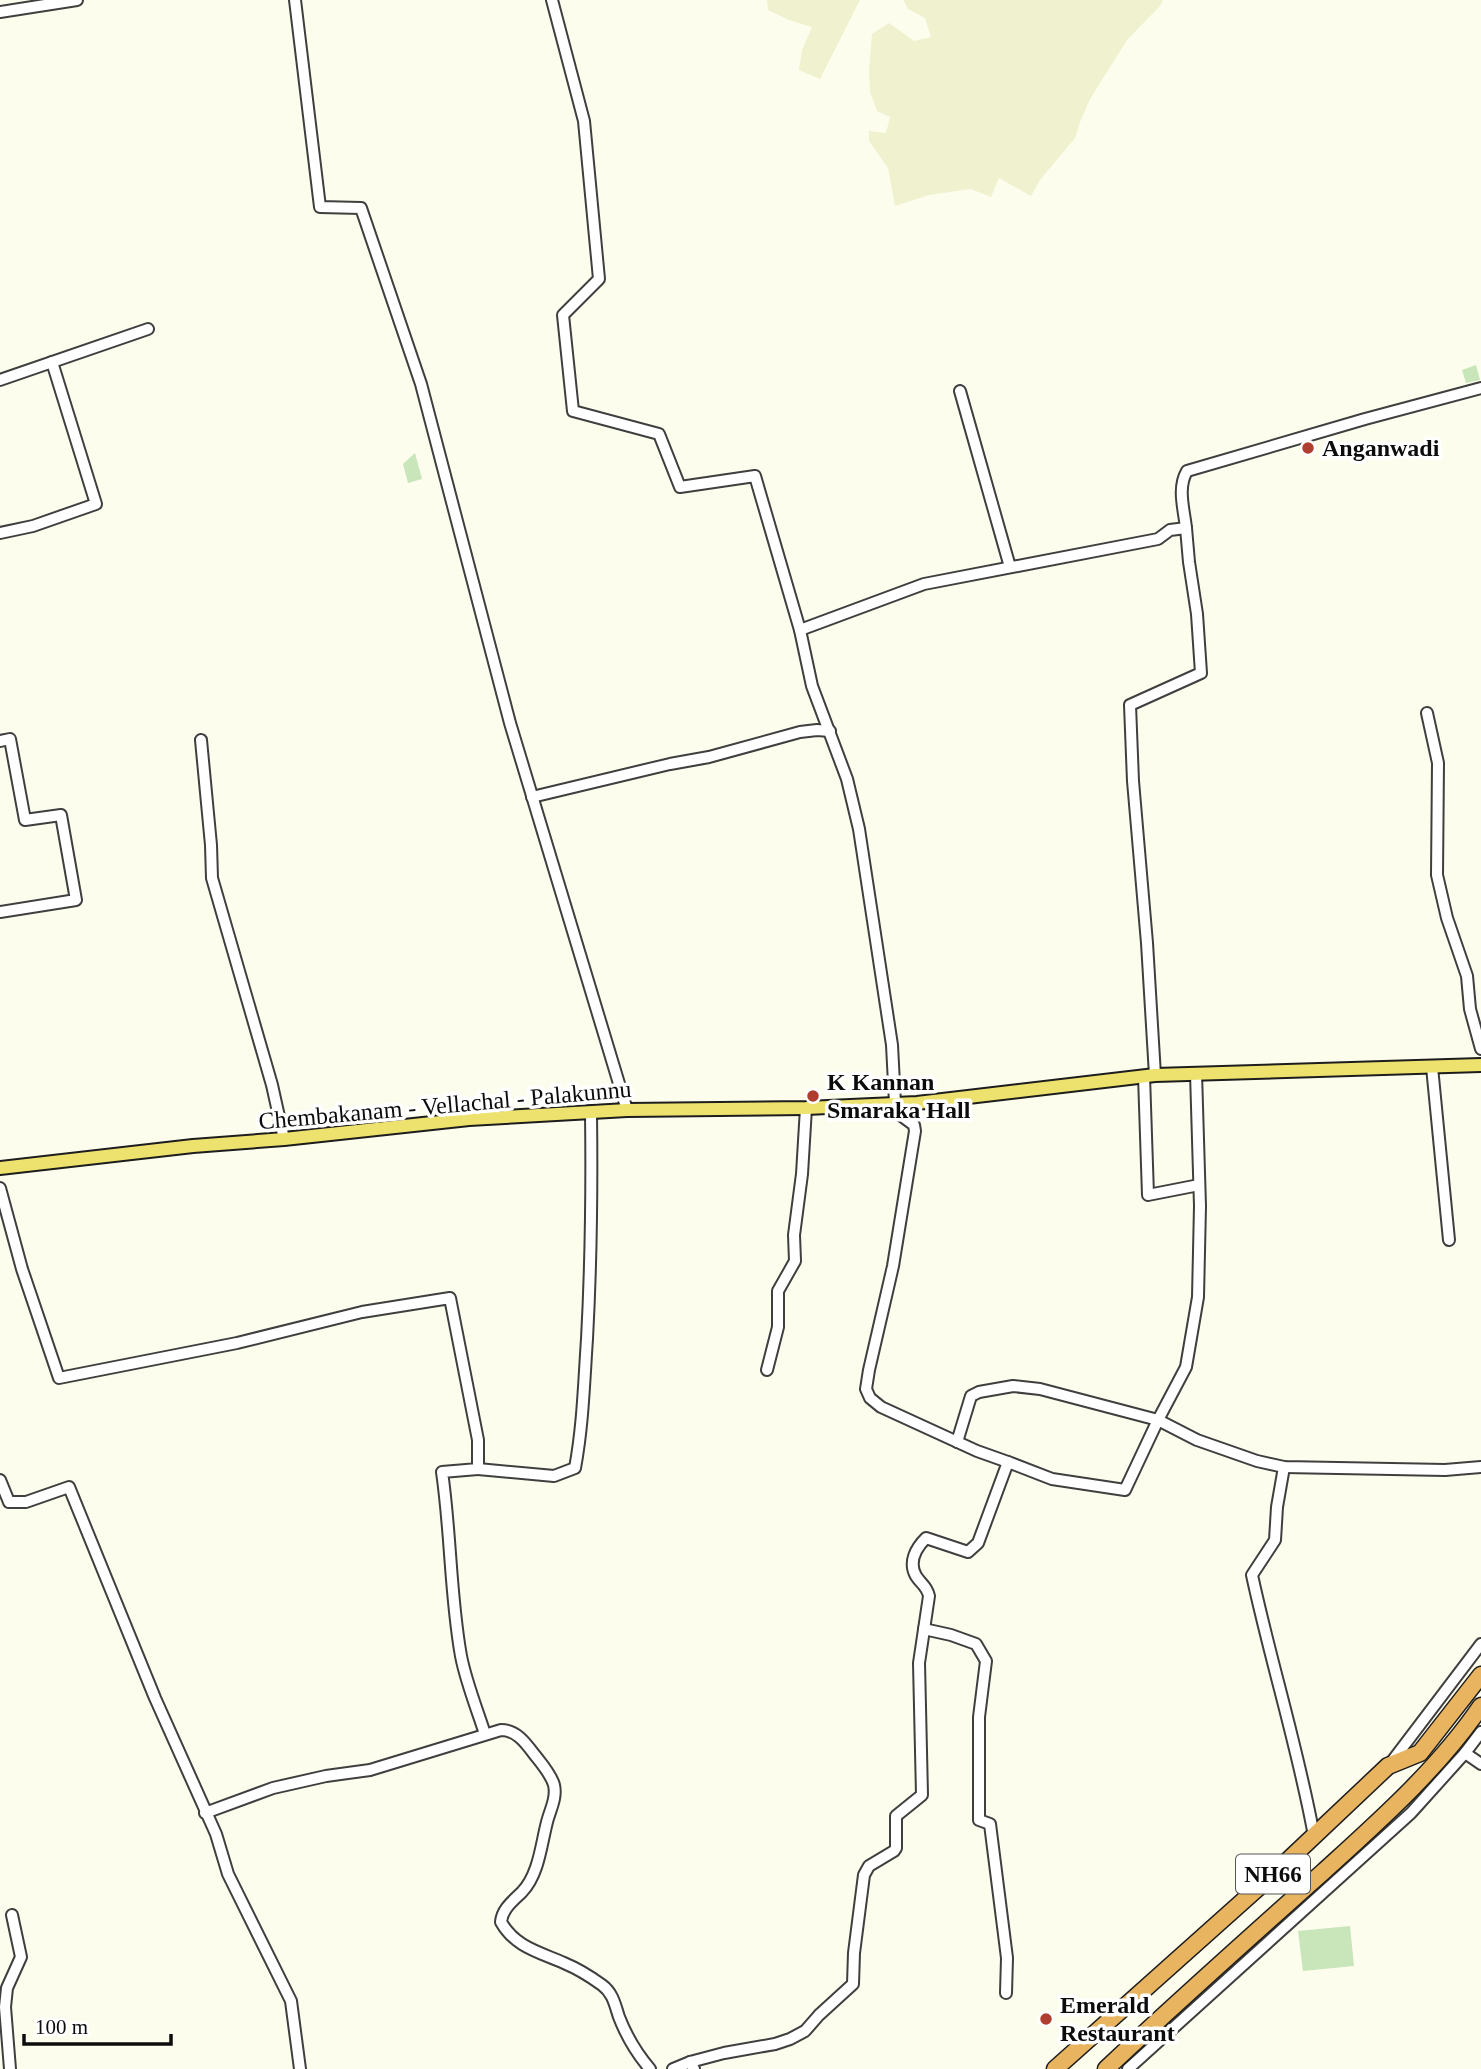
<svg xmlns="http://www.w3.org/2000/svg" width="1481" height="2069" font-family="Georgia,serif">
<style>
.farmland{fill:#eff1cf}
.green{fill:#c9e5ba}
.lines{fill:none;stroke-linecap:round;stroke-linejoin:round}
.minor-casing{stroke:#3f3f3f;stroke-width:14}
.major-casing{stroke:#1d1d1d;stroke-width:16}
.highway-casing{stroke:#1d1d1d;stroke-width:19}
.minor{stroke:#fff;stroke-width:10}
.major{stroke:#ede26e;stroke-width:12}
.highway{stroke:#e8b460;stroke-width:16}
.poi-dot{fill:#b03e30;stroke:#fff;stroke-width:2.5}
.labels{text-anchor:middle;stroke-width:7;stroke-linejoin:round;paint-order:stroke}
.shield{fill:#fff;stroke:#555;stroke-width:2}
.shield-label{font-size:23px;font-weight:bold;fill:#0c0c0c}
.poi-label{font-size:24px;font-weight:bold;fill:#0c0c0c;stroke:#fff;text-anchor:start}
.street-label{font-size:24px;fill:#0c0c0c;stroke:#fff}
</style>
<rect width="100%" height="100%" fill="#fdfded"/>
<g class="farmland">
<path d="M 767,0 L 860,0 L 820,79 L 799,70 L 802,50 L 812,27 L 789,20 L 768,10 Z"/>
<path d="M 903,0 L 1163,0 L 1160,6 L 1127,40 L 1090,99 L 1080,122 L 1075,138 L 1040,180 L 1031,196 L 999,178 L 991,197 L 971,189 L 929,195 L 895,206 L 888,168 L 869,141 L 869,131 L 886,133 L 890,117 L 877,111 L 870,92 L 869,71 L 872,34 L 889,23 L 914,41 L 931,37 L 925,18 L 908,9 Z"/>
</g>
<g class="green">
<path d="M 1476,365 L 1480,380 L 1466,383 L 1462,370 Z"/>
<path d="M 415,453 L 422,479 L 408,483 L 403,464 Z"/>
<path d="M 1350,1926 L 1354,1966 L 1303,1971 L 1298,1931 Z"/>
</g>
<g class="lines">
<g class="minor-casing">
<g id="minor">
<path d="M 295,0 L 320,207 L 361,208 L 421,384 L 510,723 L 627,1110"/>
<path d="M 552,0 L 584,121 L 599,279 L 563,315 L 573,411 L 659,434 L 680,487 L 755,476 L 800,630"/>
<path d="M 0,12 L 77,0"/>
<path d="M 0,380 L 148,329"/>
<path d="M 960,391 L 1010,567"/>
<path d="M 0,533 L 33,526 L 96,504 L 52,362"/>
<path d="M 1427,713 L 1438,763 L 1437,875 L 1447,918 L 1467,976 L 1470,1009 L 1481,1049"/>
<path d="M 201,740 L 211,845 L 212,878 L 272,1085 L 284,1139"/>
<path d="M 0,741 L 10,739 L 25,820 L 61,815 L 76,900 L 0,912"/>
<path d="M 532,797 L 670,764 L 709,757 L 800,732 L 817,730 L 830,731"/>
<path d="M 1432,1067 L 1449,1240"/>
<path d="M 1155,1075 L 1147,943 L 1133,781 L 1130,705 L 1201,673 L 1197,614 L 1189,562 L 1186,528"/>
<path d="M 1144,1076 L 1148,1195 L 1199,1185"/>
<path d="M 0,1188 L 22,1269 L 59,1378 L 237,1343 L 362,1312 L 450,1298 L 478,1440 L 478,1469 L 442,1472 C 451,1533 450,1595 461,1656 C 466,1682 477,1709 485,1734"/>
<path d="M 767,1370 L 778,1327 L 778,1291 L 795,1261 L 794,1235 L 802,1174 L 806,1108"/>
<path d="M 957,1442 L 971,1396 L 979,1392 L 1013,1386 L 1040,1389 L 1158,1420 L 1197,1440 L 1257,1461 L 1284,1467 L 1445,1470 L 1481,1467"/>
<path d="M 1008,1462 L 977,1451 L 881,1407 L 870,1398 L 866,1389 L 869,1370 L 893,1266 L 915,1131 L 914,1125 L 899,1114 L 895,1103 L 892,1045 L 859,829 L 847,779 L 812,686 L 800,630 L 924,584 L 1158,539 L 1170,530 L 1186,528 C 1184,509 1177,488 1187,471 L 1365,419 L 1481,388"/>
<path d="M 1284,1467 L 1277,1507 L 1275,1540 L 1252,1575 C 1271,1663 1298,1748 1314,1836"/>
<path d="M 478,1469 L 554,1476 L 575,1468 C 583,1425 584,1382 587,1339 C 591,1264 592,1189 591,1113"/>
<path d="M 0,1480 L 9,1502 L 26,1502 L 69,1487 L 155,1698 L 216,1834 L 228,1874 L 291,2001 L 300,2069"/>
<path d="M 924,1629 L 951,1635 L 976,1644 L 986,1661 L 979,1717 L 979,1820 L 990,1824 L 1007,1958 L 1006,1993"/>
<path d="M 1465,1753 L 1481,1764"/>
<path d="M 1390,1764 L 1481,1644"/>
<path d="M 205,1813 L 273,1788 L 326,1776 L 370,1770 L 501,1730 C 516,1730 525,1742 534,1754 C 541,1763 551,1774 554,1785 C 557,1798 550,1810 547,1822 C 541,1845 539,1874 522,1892 C 513,1901 502,1909 501,1922 C 515,1947 539,1952 564,1963 C 576,1968 591,1977 602,1985 C 613,1993 615,2005 619,2017 C 626,2035 638,2055 650,2069"/>
<path d="M 690,2062 L 724,2053 L 775,2044 L 790,2039 L 805,2031 L 819,2015 L 853,1984 L 854,1953 L 864,1875 L 869,1866 L 894,1851 L 896,1848 L 896,1816 L 922,1795 L 919,1663 L 929,1596 C 927,1586 921,1584 916,1576 C 908,1562 916,1548 926,1538 L 968,1552 L 978,1543 L 1008,1462 L 1052,1479 L 1125,1490 L 1158,1420 L 1186,1367 L 1198,1297 L 1200,1206 L 1196,1073"/>
<path d="M 10,2069 L 5,2007 L 7,1988 L 21,1957 L 12,1915"/>
<path d="M 673,2069 L 690,2062 L 694,2069"/>
<path d="M 1128,2069 L 1411,1813 L 1465,1753 L 1481,1732"/>
</g>
</g>
<g class="major-casing">
<path id="major" d="M 0,1168 L 193,1146 L 284,1139 L 469,1119 L 627,1110 L 806,1108 L 917,1103 L 1155,1075 L 1481,1065"/>
</g>
<g class="highway-casing">
<g id="highway">
<path d="M 1055,2069 L 1279,1869 L 1388,1766 L 1420,1753 L 1481,1675"/>
<path d="M 1106,2069 C 1177,2002 1250,1937 1323,1872 C 1379,1821 1438,1769 1481,1706"/>
</g>
</g>
<use href="#minor" class="minor"/>
<use href="#major" class="major"/>
<use href="#highway" class="highway"/>
</g>
<g class="poi-dot">
<circle cx="1308" cy="448" r="7"/>
<circle cx="813" cy="1096" r="7"/>
<circle cx="1046" cy="2019" r="7"/>
</g>
<g class="labels">
<rect class="shield" x="1236" y="1854.5" width="74" height="39" rx="5"/>
<g class="shield-label">
<text x="1273" y="1882">NH66</text>
</g>
<g class="poi-label">
<text x="1322" y="456">Anganwadi</text>
<text x="827" y="1090">K Kannan<tspan x="827" dy="28">Smaraka Hall</tspan></text>
<text x="1060" y="2013">Emerald<tspan x="1060" dy="28">Restaurant</tspan></text>
</g>
<g class="street-label">
<text transform="translate(445 1105) rotate(-5)" y="8">Chembakanam - Vellachal - Palakunnu</text>
</g>
</g>
<path d="M24 2034v10h147v-10" fill="none" stroke="#0c0c0c" stroke-width="3.5"/>
<text x="35" y="2034" font-size="21" fill="#0c0c0c" stroke="#ffffff" stroke-width="5" paint-order="stroke">100 m</text>
</svg>
